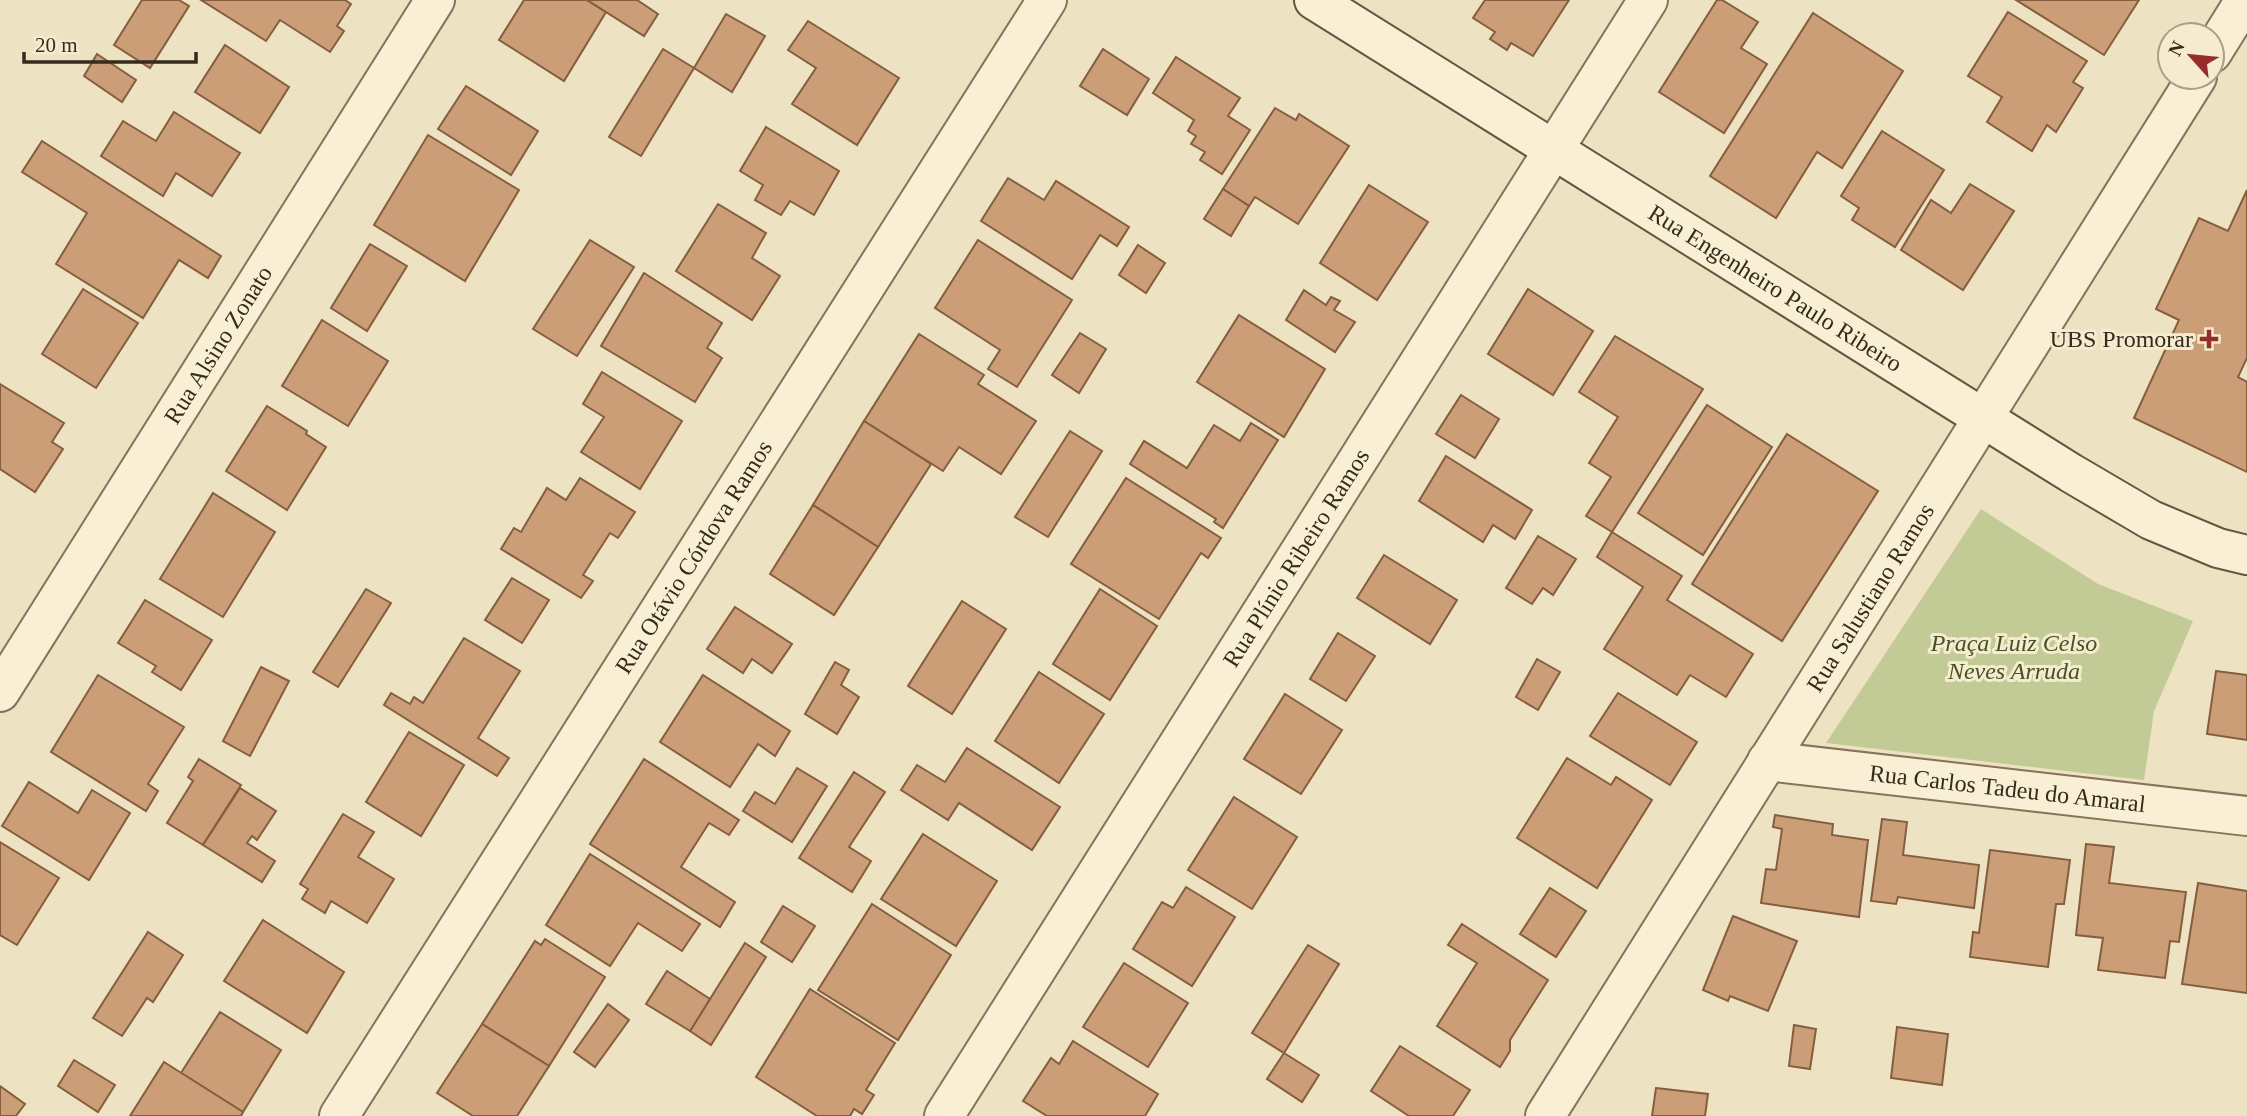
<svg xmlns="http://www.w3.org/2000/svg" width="2247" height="1116" font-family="'Times New Roman',serif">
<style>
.green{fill:#c2cb95}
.building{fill:#cb9e77;stroke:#855e3f;stroke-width:2}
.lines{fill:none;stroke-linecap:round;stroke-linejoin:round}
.street-casing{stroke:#867359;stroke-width:42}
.secondary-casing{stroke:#68543c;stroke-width:42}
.street{stroke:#f8efd4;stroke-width:38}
.secondary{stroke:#f8efd4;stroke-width:38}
.poi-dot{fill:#952e2a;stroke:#f5ecd0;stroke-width:2.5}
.labels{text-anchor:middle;stroke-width:6;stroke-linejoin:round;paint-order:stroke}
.street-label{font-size:24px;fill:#362a1d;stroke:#f5ecd0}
.poi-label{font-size:24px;fill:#362a1d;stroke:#f5ecd0;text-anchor:end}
.park-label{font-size:24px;font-style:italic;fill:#445224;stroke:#f5ecd0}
</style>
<rect width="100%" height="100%" fill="#ede2c1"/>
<path class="green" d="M 1981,509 L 2098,584 L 2193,621 L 2154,711 L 2144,780 L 1826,743 Z"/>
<g class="building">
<path d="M 142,0 L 179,0 L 189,6 L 150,68 L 114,45 Z"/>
<path d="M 201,0 L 345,0 L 351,4 L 337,26 L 344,31 L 330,52 L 280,20 L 266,41 Z"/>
<path d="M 524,0 L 587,0 L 606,12 L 564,81 L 499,40 Z"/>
<path d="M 587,0 L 637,0 L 658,14 L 644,36 Z"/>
<path d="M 1485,0 L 1569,0 L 1533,56 L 1511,43 L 1507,50 L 1490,39 L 1495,32 L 1473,18 Z"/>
<path d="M 1717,0 L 1722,0 L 1758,22 L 1741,48 L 1767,64 L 1724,133 L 1659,92 Z"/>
<path d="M 2016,0 L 2139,0 L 2104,55 Z"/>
<path d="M 2008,12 L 2087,61 L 2073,82 L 2083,88 L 2056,132 L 2047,125 L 2032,151 L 1987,122 L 2002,97 L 1968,76 Z"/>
<path d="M 1813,13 L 1903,71 L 1842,168 L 1817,152 L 1776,218 L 1710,176 Z"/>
<path d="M 726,14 L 765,36 L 732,92 L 694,68 Z"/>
<path d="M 808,21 L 899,78 L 857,145 L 792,104 L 816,68 L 788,50 Z"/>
<path d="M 225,45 L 289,87 L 260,133 L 195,92 Z"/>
<path d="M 663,49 L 694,68 L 641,156 L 609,137 Z"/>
<path d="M 1103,49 L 1149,79 L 1127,115 L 1080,86 Z"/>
<path d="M 97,54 L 136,80 L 122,102 L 84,76 Z"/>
<path d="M 1176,57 L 1240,98 L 1228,116 L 1250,130 L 1222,174 L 1200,160 L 1205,152 L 1191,144 L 1196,136 L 1188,131 L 1194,120 L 1153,93 Z"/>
<path d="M 466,86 L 538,131 L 511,175 L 438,129 Z"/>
<path d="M 1275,108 L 1296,120 L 1299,114 L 1349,146 L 1298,224 L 1255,197 L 1249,206 L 1223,189 Z"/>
<path d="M 174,112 L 240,153 L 212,196 L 176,173 L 163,196 L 101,156 L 123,121 L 156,141 Z"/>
<path d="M 766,127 L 839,171 L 814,215 L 790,201 L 781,215 L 755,200 L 763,185 L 740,171 Z"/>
<path d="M 1882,131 L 1944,170 L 1895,247 L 1852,220 L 1859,208 L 1841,196 Z"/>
<path d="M 428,135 L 519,190 L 465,281 L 374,225 Z"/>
<path d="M 42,141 L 221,256 L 208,278 L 179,260 L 143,318 L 56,264 L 87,213 L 22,172 Z"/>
<path d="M 1008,178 L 1044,200 L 1056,181 L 1129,227 L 1117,246 L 1100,235 L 1072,279 L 981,221 Z"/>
<path d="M 1970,184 L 2014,211 L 1963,290 L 1901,250 L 1931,200 L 1951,213 Z"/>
<path d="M 1369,185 L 1428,222 L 1377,300 L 1320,263 Z"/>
<path d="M 1223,189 L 1249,206 L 1231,236 L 1204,219 Z"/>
<path d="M 2247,190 L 2247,358 L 2238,377 L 2247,382 L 2247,472 L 2134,418 L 2179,320 L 2156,309 L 2199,218 L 2228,231 Z"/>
<path d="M 718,204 L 766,233 L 752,258 L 780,276 L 752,320 L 676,271 Z"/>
<path d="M 590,240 L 634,267 L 577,356 L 533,329 Z"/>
<path d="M 978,240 L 1072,300 L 1017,387 L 988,369 L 1000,350 L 935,308 Z"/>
<path d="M 370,244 L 407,266 L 367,331 L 331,308 Z"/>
<path d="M 1138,245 L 1165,263 L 1146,293 L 1119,275 Z"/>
<path d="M 644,273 L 722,323 L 707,348 L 722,358 L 695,402 L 601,346 Z"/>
<path d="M 83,289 L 138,323 L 96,388 L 42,354 Z"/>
<path d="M 1528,289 L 1593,331 L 1553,395 L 1488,354 Z"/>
<path d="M 1304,290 L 1326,305 L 1331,297 L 1340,301 L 1334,310 L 1355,322 L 1335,352 L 1286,320 Z"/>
<path d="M 1239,315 L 1325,369 L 1284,437 L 1197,382 Z"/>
<path d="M 322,320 L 388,361 L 348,426 L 282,386 Z"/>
<path d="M 1080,333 L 1106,349 L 1079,393 L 1052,375 Z"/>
<path d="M 919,334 L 984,375 L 978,384 L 1036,421 L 1001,474 L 959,447 L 943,471 L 864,421 Z"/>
<path d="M 1615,336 L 1703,389 L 1612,532 L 1586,516 L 1611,477 L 1589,463 L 1618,417 L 1579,392 Z"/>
<path d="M 602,372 L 682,421 L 640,489 L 581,452 L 604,417 L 583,404 Z"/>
<path d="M 0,384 L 64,423 L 52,442 L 63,449 L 35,492 L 0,469 Z"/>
<path d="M 1461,395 L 1499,419 L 1475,458 L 1436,434 Z"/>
<path d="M 1707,405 L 1772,447 L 1703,555 L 1638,513 Z"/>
<path d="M 267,406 L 307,431 L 306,434 L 326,447 L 287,510 L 226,471 Z"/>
<path d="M 864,421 L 931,464 L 878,547 L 813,505 Z"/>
<path d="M 1251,423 L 1278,440 L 1223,528 L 1214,522 L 1216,519 L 1130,464 L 1144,441 L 1187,468 L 1214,425 L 1240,441 Z"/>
<path d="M 1070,431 L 1102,451 L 1048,537 L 1015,517 Z"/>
<path d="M 1787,434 L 1878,491 L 1782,641 L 1692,584 Z"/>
<path d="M 1446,456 L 1532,510 L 1515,539 L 1493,525 L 1483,542 L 1419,501 Z"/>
<path d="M 580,478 L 635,512 L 618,538 L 610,533 L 583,575 L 593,581 L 581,598 L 501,549 L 514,528 L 521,532 L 547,488 L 566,500 Z"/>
<path d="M 1126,478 L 1221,538 L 1208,558 L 1201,553 L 1159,619 L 1071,564 Z"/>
<path d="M 213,493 L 275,532 L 223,617 L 160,579 Z"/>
<path d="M 813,505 L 878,547 L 834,615 L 770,574 Z"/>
<path d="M 1612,532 L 1682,576 L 1667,600 L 1753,654 L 1726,697 L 1690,675 L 1677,695 L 1604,649 L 1643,587 L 1597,557 Z"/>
<path d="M 1538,536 L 1576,559 L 1553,595 L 1543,588 L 1532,604 L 1506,588 Z"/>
<path d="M 1384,555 L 1457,600 L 1430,644 L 1357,598 Z"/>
<path d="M 512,578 L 549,600 L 522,643 L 485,620 Z"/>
<path d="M 366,589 L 391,603 L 338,687 L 313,672 Z"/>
<path d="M 1100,589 L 1157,626 L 1110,700 L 1053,664 Z"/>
<path d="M 145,600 L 212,640 L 181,690 L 152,672 L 156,666 L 118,643 Z"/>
<path d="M 962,601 L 1006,629 L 952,714 L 908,686 Z"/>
<path d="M 735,607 L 792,644 L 772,673 L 752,659 L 743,673 L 707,649 Z"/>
<path d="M 1338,633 L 1375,656 L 1346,701 L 1310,679 Z"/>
<path d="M 464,638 L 520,671 L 478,738 L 509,758 L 497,776 L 384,705 L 391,693 L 410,704 L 414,697 L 423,703 Z"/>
<path d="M 1537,659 L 1560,672 L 1538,710 L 1516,697 Z"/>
<path d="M 835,662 L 849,670 L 841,685 L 859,697 L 837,734 L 805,714 Z"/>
<path d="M 261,667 L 289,681 L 250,756 L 223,741 Z"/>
<path d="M 2216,671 L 2247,675 L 2247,740 L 2207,734 Z"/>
<path d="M 1039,672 L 1104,714 L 1059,783 L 995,741 Z"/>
<path d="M 98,675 L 184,727 L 148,784 L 158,791 L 146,811 L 51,752 Z"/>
<path d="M 703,675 L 790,731 L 775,756 L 758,744 L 730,787 L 660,742 Z"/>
<path d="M 1618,693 L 1697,742 L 1670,785 L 1590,736 Z"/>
<path d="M 1285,694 L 1342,730 L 1301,794 L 1244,759 Z"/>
<path d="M 409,732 L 464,765 L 421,836 L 366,802 Z"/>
<path d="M 967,748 L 1060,807 L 1032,850 L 959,803 L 948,820 L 901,790 L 917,765 L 945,782 Z"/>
<path d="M 1567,758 L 1611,785 L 1616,777 L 1652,800 L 1597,888 L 1517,838 Z"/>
<path d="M 199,759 L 241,785 L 203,845 L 167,823 L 193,781 L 188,777 Z"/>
<path d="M 644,759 L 739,820 L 729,835 L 709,823 L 681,867 L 735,902 L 720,927 L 590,844 Z"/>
<path d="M 797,768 L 827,786 L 792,842 L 743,811 L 755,792 L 775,804 Z"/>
<path d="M 854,772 L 885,792 L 849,847 L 871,861 L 852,892 L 799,858 Z"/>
<path d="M 29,782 L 78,813 L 92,790 L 130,813 L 89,880 L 2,826 Z"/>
<path d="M 240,788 L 276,811 L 257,840 L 252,836 L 247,843 L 275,861 L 262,882 L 203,845 Z"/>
<path d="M 1234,797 L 1297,837 L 1252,909 L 1188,870 Z"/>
<path d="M 343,814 L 374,832 L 358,857 L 394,879 L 367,923 L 331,901 L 325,913 L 302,899 L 308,889 L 300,884 Z"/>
<path d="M 1775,815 L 1833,824 L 1832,835 L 1868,840 L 1859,917 L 1761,903 L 1766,869 L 1776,870 L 1782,829 L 1773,827 Z"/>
<path d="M 1882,819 L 1907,822 L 1903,855 L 1979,865 L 1974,908 L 1898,897 L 1896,904 L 1871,901 Z"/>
<path d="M 923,834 L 997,881 L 956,946 L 881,899 Z"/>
<path d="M 0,842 L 59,878 L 17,945 L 0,935 Z"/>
<path d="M 2086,844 L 2114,847 L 2109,883 L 2186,892 L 2179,942 L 2170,941 L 2165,978 L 2098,970 L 2103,938 L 2076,935 Z"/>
<path d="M 1990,850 L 2070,860 L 2064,904 L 2056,904 L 2048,967 L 1970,957 L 1973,932 L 1979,933 Z"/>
<path d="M 590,854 L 700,924 L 682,951 L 638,923 L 610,966 L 546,925 Z"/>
<path d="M 2198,883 L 2247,891 L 2247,993 L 2182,984 Z"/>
<path d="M 1186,887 L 1235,917 L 1192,986 L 1133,949 L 1162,902 L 1173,908 Z"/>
<path d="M 1550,888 L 1586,911 L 1556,957 L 1520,934 Z"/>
<path d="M 872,904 L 951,955 L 898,1040 L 818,990 Z"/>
<path d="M 783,906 L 815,926 L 792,962 L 761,942 Z"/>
<path d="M 1733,916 L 1797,941 L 1768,1011 L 1730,996 L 1728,1001 L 1703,990 Z"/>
<path d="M 263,920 L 344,972 L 307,1033 L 224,981 Z"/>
<path d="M 1462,924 L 1548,980 L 1510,1040 L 1510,1051 L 1500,1067 L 1437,1026 L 1477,963 L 1448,945 Z"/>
<path d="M 148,932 L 183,955 L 153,1002 L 147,998 L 122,1036 L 93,1018 Z"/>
<path d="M 545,939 L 605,977 L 549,1066 L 482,1024 L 535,941 L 541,945 Z"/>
<path d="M 745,943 L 766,957 L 711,1045 L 690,1031 Z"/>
<path d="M 1308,945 L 1339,964 L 1284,1053 L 1252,1033 Z"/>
<path d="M 1124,963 L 1188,1003 L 1148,1067 L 1083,1027 Z"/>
<path d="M 667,971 L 710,999 L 690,1031 L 646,1004 Z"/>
<path d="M 810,989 L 895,1043 L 866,1090 L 874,1095 L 862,1114 L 854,1109 L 850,1116 L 817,1116 L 756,1077 Z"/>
<path d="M 608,1004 L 629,1020 L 595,1067 L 574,1052 Z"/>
<path d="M 220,1012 L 281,1050 L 243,1112 L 181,1073 Z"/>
<path d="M 482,1024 L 549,1066 L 517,1116 L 473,1116 L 437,1093 Z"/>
<path d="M 1794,1025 L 1816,1029 L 1810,1069 L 1789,1066 Z"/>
<path d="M 1897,1027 L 1948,1034 L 1942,1085 L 1891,1078 Z"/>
<path d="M 1073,1041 L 1158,1094 L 1145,1116 L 1047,1116 L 1023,1101 L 1051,1058 L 1059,1064 Z"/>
<path d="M 1400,1046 L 1470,1090 L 1453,1116 L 1409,1116 L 1371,1091 Z"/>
<path d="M 1284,1053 L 1319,1075 L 1302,1102 L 1267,1079 Z"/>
<path d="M 74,1060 L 115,1085 L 98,1112 L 58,1086 Z"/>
<path d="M 164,1062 L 243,1112 L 241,1116 L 130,1116 Z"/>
<path d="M 0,1086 L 25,1104 L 16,1116 L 0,1116 Z"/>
<path d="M 1656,1088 L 1708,1094 L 1705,1116 L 1652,1116 Z"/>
</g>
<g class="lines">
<g class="street-casing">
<g id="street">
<path d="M 2212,53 L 2245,0"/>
<path id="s1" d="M 0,692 L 435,0"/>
<path id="s2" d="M 1767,761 L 2247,816"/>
<path id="s3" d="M 339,1116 L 1047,0"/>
<path id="s4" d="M 944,1116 L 1648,0"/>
<path id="s5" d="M 1545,1116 L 2197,77"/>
</g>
</g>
<g class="secondary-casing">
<g id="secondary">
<path id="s6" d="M 1314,0 L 2071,473 L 2151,520 L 2218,548 L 2247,555"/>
</g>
</g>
<use href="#street" class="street"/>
<use href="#secondary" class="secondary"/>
</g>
<path class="poi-dot" d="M2205.5 328.5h7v7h7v7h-7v7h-7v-7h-7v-7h7z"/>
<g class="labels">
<g class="street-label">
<text dy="8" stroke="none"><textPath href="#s6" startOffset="544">Rua Engenheiro Paulo Ribeiro</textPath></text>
<text dy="8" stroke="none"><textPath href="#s1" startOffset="410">Rua Alsino Zonato</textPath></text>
<text dy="8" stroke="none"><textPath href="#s3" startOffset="662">Rua Otávio Córdova Ramos</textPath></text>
<text dy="8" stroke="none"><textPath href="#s4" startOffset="660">Rua Plínio Ribeiro Ramos</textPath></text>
<text dy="8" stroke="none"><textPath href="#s5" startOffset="612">Rua Salustiano Ramos</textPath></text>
<text dy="8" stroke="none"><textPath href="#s2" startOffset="242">Rua Carlos Tadeu do Amaral</textPath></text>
</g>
<g class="poi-label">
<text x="2193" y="347">UBS Promorar</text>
</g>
<g class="park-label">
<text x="2014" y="651">Praça Luiz Celso<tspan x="2014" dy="28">Neves Arruda</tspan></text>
</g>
</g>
<g transform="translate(2191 56) rotate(297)"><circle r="33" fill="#f5ecd0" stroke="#a99e88" stroke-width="2"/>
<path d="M0-5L12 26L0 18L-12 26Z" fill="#952e2a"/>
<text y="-10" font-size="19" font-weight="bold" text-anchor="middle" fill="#362a1d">N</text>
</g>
<path d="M24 52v10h172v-10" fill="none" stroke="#362a1d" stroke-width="3.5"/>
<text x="35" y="52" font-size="21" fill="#362a1d" stroke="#f5ecd0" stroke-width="5" paint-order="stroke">20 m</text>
</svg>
